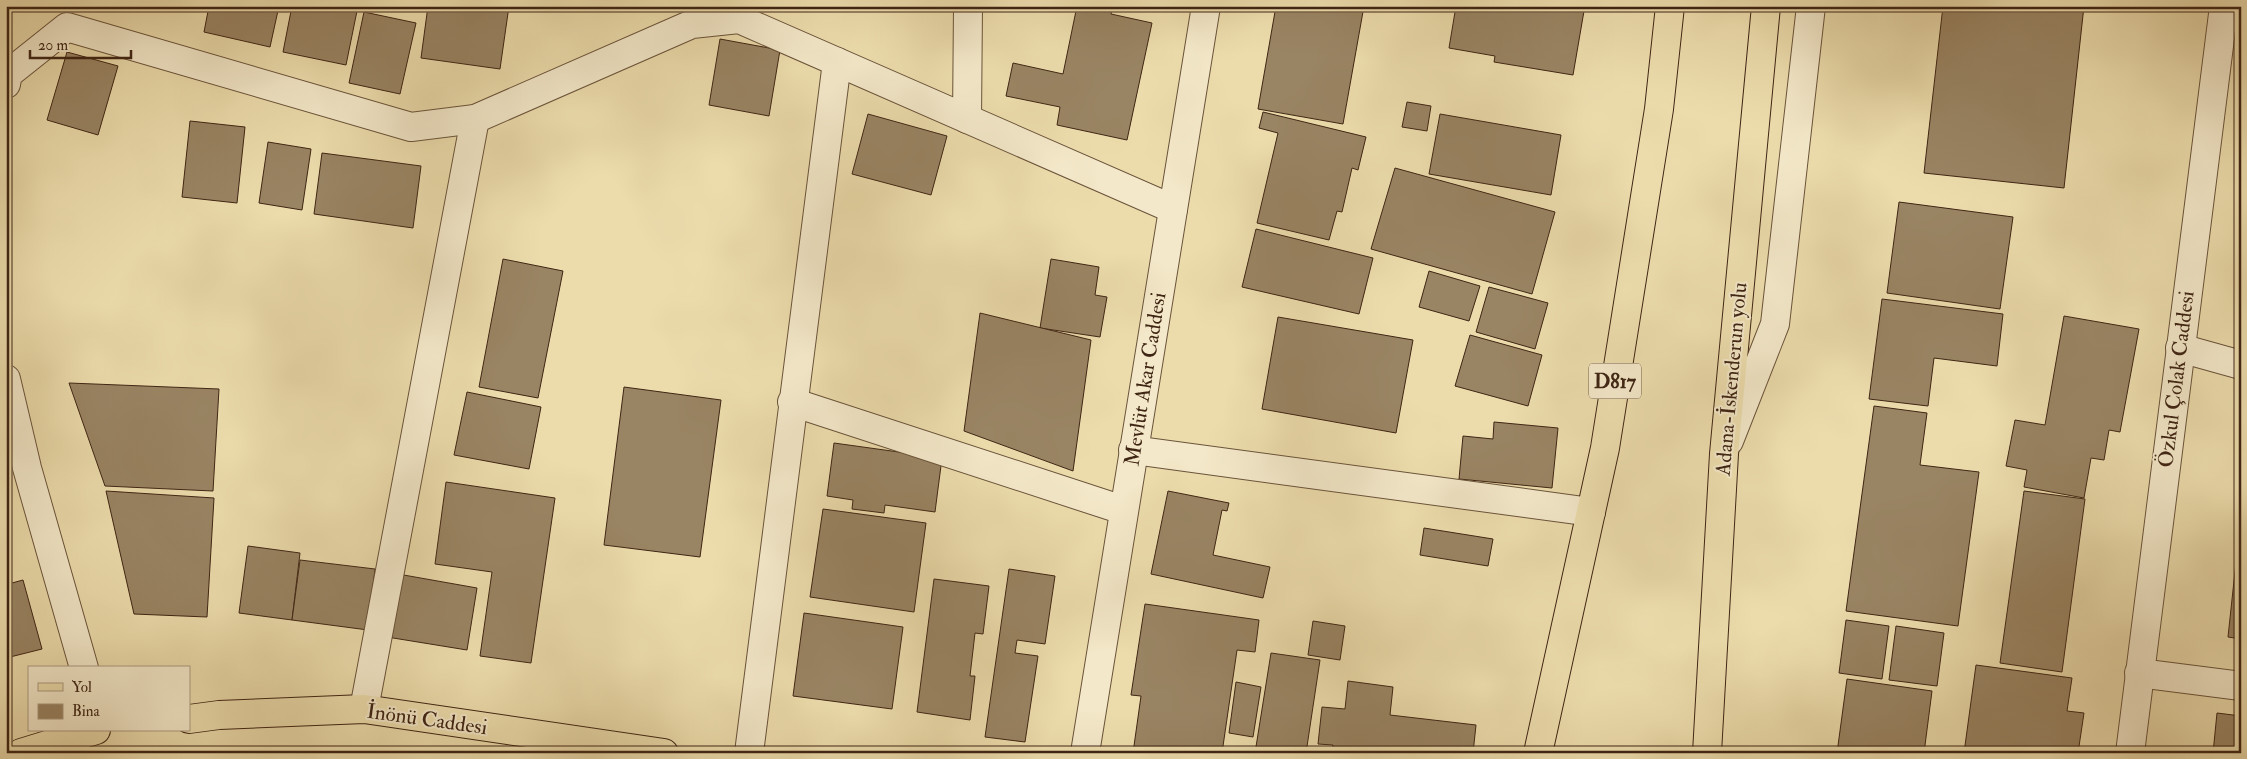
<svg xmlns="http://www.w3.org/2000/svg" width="2247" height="759" font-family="'IM FELL Double Pica',serif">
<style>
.building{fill:#998463;stroke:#3f2514}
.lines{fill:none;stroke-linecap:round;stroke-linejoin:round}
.minor-casing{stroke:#6a533a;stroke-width:30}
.major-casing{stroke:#3f2514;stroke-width:30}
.highway-casing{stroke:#3f2514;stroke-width:30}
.minor{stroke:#f3e8c9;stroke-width:28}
.major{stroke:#ecdcac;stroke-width:28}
.highway{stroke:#ecdcac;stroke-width:28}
.labels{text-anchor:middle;stroke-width:4;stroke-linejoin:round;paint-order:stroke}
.shield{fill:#f3e8c9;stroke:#75604a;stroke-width:1}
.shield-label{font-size:20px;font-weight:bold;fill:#3f2514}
.street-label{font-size:21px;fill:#3f2514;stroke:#f3e8c9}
</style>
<rect width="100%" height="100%" fill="#ecdcac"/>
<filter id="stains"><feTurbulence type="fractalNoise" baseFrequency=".004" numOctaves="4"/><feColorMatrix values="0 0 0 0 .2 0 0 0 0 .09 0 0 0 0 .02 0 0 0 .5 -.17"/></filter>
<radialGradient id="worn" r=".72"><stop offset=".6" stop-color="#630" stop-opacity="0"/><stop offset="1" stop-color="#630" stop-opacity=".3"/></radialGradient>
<g class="building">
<path d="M 209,6 L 279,6 L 270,47 L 204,32 Z"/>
<path d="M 292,6 L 358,6 L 346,65 L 283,52 Z"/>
<path d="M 428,6 L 509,6 L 500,69 L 421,58 Z"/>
<path d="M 1077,6 L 1113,6 L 1111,14 L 1152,23 L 1127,140 L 1057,125 L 1060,107 L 1006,96 L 1013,63 L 1063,74 Z"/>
<path d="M 1276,6 L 1364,6 L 1343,124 L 1258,109 Z"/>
<path d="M 1456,6 L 1553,6 L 1584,11 L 1573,75 L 1494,62 L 1495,56 L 1449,48 Z"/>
<path d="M 1943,6 L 2084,6 L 2064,188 L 1924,173 Z"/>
<path d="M 364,12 L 416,23 L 400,94 L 349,83 Z"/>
<path d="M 720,39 L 780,50 L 769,116 L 709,105 Z"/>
<path d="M 67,52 L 118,66 L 98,135 L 47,120 Z"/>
<path d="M 1407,102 L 1431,106 L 1427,131 L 1402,127 Z"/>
<path d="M 1263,112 L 1366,137 L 1358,170 L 1352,168 L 1342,212 L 1337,211 L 1329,240 L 1257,223 L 1278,133 L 1259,128 Z"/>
<path d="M 868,114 L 947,136 L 931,195 L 852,174 Z"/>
<path d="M 1440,114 L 1561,135 L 1551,195 L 1429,174 Z"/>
<path d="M 190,121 L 245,127 L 237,203 L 182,197 Z"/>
<path d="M 268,142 L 311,149 L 302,210 L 259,203 Z"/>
<path d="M 322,153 L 421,166 L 413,228 L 314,214 Z"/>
<path d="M 1395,168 L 1555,212 L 1532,294 L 1371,249 Z"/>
<path d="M 1899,202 L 2013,217 L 2000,309 L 1887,293 Z"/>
<path d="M 1256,229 L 1373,258 L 1359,314 L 1242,287 Z"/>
<path d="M 503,259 L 563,271 L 538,398 L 479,387 Z"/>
<path d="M 1051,259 L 1099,267 L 1095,295 L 1107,297 L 1100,337 L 1040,328 Z"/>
<path d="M 1429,271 L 1480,286 L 1469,321 L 1419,307 Z"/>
<path d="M 1489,287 L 1548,303 L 1535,349 L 1476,332 Z"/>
<path d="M 1882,299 L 2003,314 L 1997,366 L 1934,358 L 1928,406 L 1869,399 Z"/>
<path d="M 980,313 L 1091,340 L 1073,471 L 964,431 Z"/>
<path d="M 2064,316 L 2139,329 L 2120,432 L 2109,430 L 2104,460 L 2091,458 L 2084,498 L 2024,487 L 2027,470 L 2006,466 L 2015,420 L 2045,425 Z"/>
<path d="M 1278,317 L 1413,340 L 1396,433 L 1262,409 Z"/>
<path d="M 1470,335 L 1542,355 L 1528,406 L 1455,386 Z"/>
<path d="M 69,383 L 219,389 L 213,491 L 105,486 Z"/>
<path d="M 624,387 L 721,400 L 700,557 L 604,545 Z"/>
<path d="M 467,392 L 541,407 L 529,469 L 454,455 Z"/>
<path d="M 1874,406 L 1927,413 L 1920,465 L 1979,472 L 1958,626 L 1846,611 Z"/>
<path d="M 1494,422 L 1558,428 L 1552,488 L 1459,479 L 1463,436 L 1493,439 Z"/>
<path d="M 834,443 L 942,458 L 935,512 L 885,505 L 884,513 L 852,509 L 853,500 L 827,496 Z"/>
<path d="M 446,482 L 555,498 L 531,663 L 480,656 L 492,572 L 435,564 Z"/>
<path d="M 106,491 L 214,498 L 207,617 L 134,614 Z"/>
<path d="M 1168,491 L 1229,503 L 1227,511 L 1222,510 L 1213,555 L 1270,567 L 1263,598 L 1151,574 Z"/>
<path d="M 2024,491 L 2085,499 L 2062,672 L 2000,663 Z"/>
<path d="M 823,509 L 926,523 L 914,612 L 810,597 Z"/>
<path d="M 1424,528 L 1493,539 L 1488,566 L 1420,555 Z"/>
<path d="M 2238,543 L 2241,543 L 2241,639 L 2228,637 Z"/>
<path d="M 248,546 L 300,553 L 292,620 L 239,613 Z"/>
<path d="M 300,560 L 375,569 L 368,630 L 292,620 Z"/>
<path d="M 6,566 L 12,583 L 23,580 L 42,649 L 6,658 Z"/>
<path d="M 1009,569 L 1055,576 L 1045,644 L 1017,640 L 1015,653 L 1038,656 L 1025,742 L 985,737 Z"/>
<path d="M 398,574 L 477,588 L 467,650 L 387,637 Z"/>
<path d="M 934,579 L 989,586 L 983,634 L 975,633 L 970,676 L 975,676 L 970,720 L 917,712 Z"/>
<path d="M 1145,604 L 1259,620 L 1255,652 L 1237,650 L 1222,753 L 1133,753 L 1141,696 L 1131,695 Z"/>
<path d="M 804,613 L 903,627 L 892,709 L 793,696 Z"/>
<path d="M 1846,620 L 1889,626 L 1882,679 L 1839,673 Z"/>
<path d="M 1313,621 L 1345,626 L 1340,660 L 1308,655 Z"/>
<path d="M 1896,626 L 1944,633 L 1937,686 L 1889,680 Z"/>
<path d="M 1271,653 L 1320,660 L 1306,753 L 1255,753 Z"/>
<path d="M 1976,665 L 2072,678 L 2067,711 L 2084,713 L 2078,753 L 1964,753 Z"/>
<path d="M 1847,679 L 1932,691 L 1924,753 L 1837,753 Z"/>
<path d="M 1348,681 L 1393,687 L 1390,715 L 1476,725 L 1473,753 L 1332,753 L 1333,745 L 1318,744 L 1322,707 L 1345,709 Z"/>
<path d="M 1236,682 L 1261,687 L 1253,737 L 1229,733 Z"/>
<path d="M 2217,713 L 2241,716 L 2241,753 L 2213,753 Z"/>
</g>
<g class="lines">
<g class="minor-casing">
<g id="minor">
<path d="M 6,84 L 8,74 L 67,27 L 411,127 L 475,119 L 692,24 L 739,19 L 1173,209"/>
<path d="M 967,119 L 968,6"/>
<path d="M 2180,348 L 2241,365"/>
<path d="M 6,379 L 27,468 L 84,668"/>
<path d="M 792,402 L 1123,510"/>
<path d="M 1729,441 L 1775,324 L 1811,6"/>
<path d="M 1133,450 L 1591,512"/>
<path d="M 2139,673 L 2241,686"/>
<path d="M 364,709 L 475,119"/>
<path d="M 749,753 L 837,62"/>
<path d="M 1085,753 L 1206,6"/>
<path d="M 2130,753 L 2224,6"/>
</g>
</g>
<g class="major-casing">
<g id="major">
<path d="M 189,719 L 219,715 L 364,709 L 664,753"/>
<path d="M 21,753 L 96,730"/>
</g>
</g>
<g class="highway-casing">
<g id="highway">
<path d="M 1538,753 L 1605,448 L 1659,109 L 1670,6"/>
<path d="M 1707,753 L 1724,454 L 1766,6"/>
</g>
</g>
<use href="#minor" class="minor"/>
<use href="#major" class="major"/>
<use href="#highway" class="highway"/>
</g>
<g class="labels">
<rect class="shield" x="1589" y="363.5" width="52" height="35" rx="4"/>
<g class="shield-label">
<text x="1615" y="388">D817</text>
</g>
<g class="street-label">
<text transform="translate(1145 379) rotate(-81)" y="7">Mevlüt Akar Caddesi</text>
<text transform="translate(1731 379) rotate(-85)" y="7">Adana-İskenderun yolu</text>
<text transform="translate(2176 379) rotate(-83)" y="7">Özkul Çolak Caddesi</text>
<text transform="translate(427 719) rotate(8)" y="7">İnönü Caddesi</text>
</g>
</g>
<rect width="2247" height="759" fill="none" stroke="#ecdcac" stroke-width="25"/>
<rect x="8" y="8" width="2232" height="744" fill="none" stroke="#3f2514" stroke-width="2.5"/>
<rect x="12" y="12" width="2222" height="734" fill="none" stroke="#3f2514"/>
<rect x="28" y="666" width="162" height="65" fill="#f3e8c9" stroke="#ab9a81"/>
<rect x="38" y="683" width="25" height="8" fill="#ecdcac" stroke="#ab9a81"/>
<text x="72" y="692" font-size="15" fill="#3f2514">Yol</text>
<rect x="38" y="704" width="25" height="15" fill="#998463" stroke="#ab9a81"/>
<text x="72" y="716" font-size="15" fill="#3f2514">Bina</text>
<path d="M30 50v8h101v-8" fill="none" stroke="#3f2514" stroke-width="2.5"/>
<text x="38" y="50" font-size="15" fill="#3f2514" stroke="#f3e8c9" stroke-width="4" paint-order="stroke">20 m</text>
<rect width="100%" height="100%" filter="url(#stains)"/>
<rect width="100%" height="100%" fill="url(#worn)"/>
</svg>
